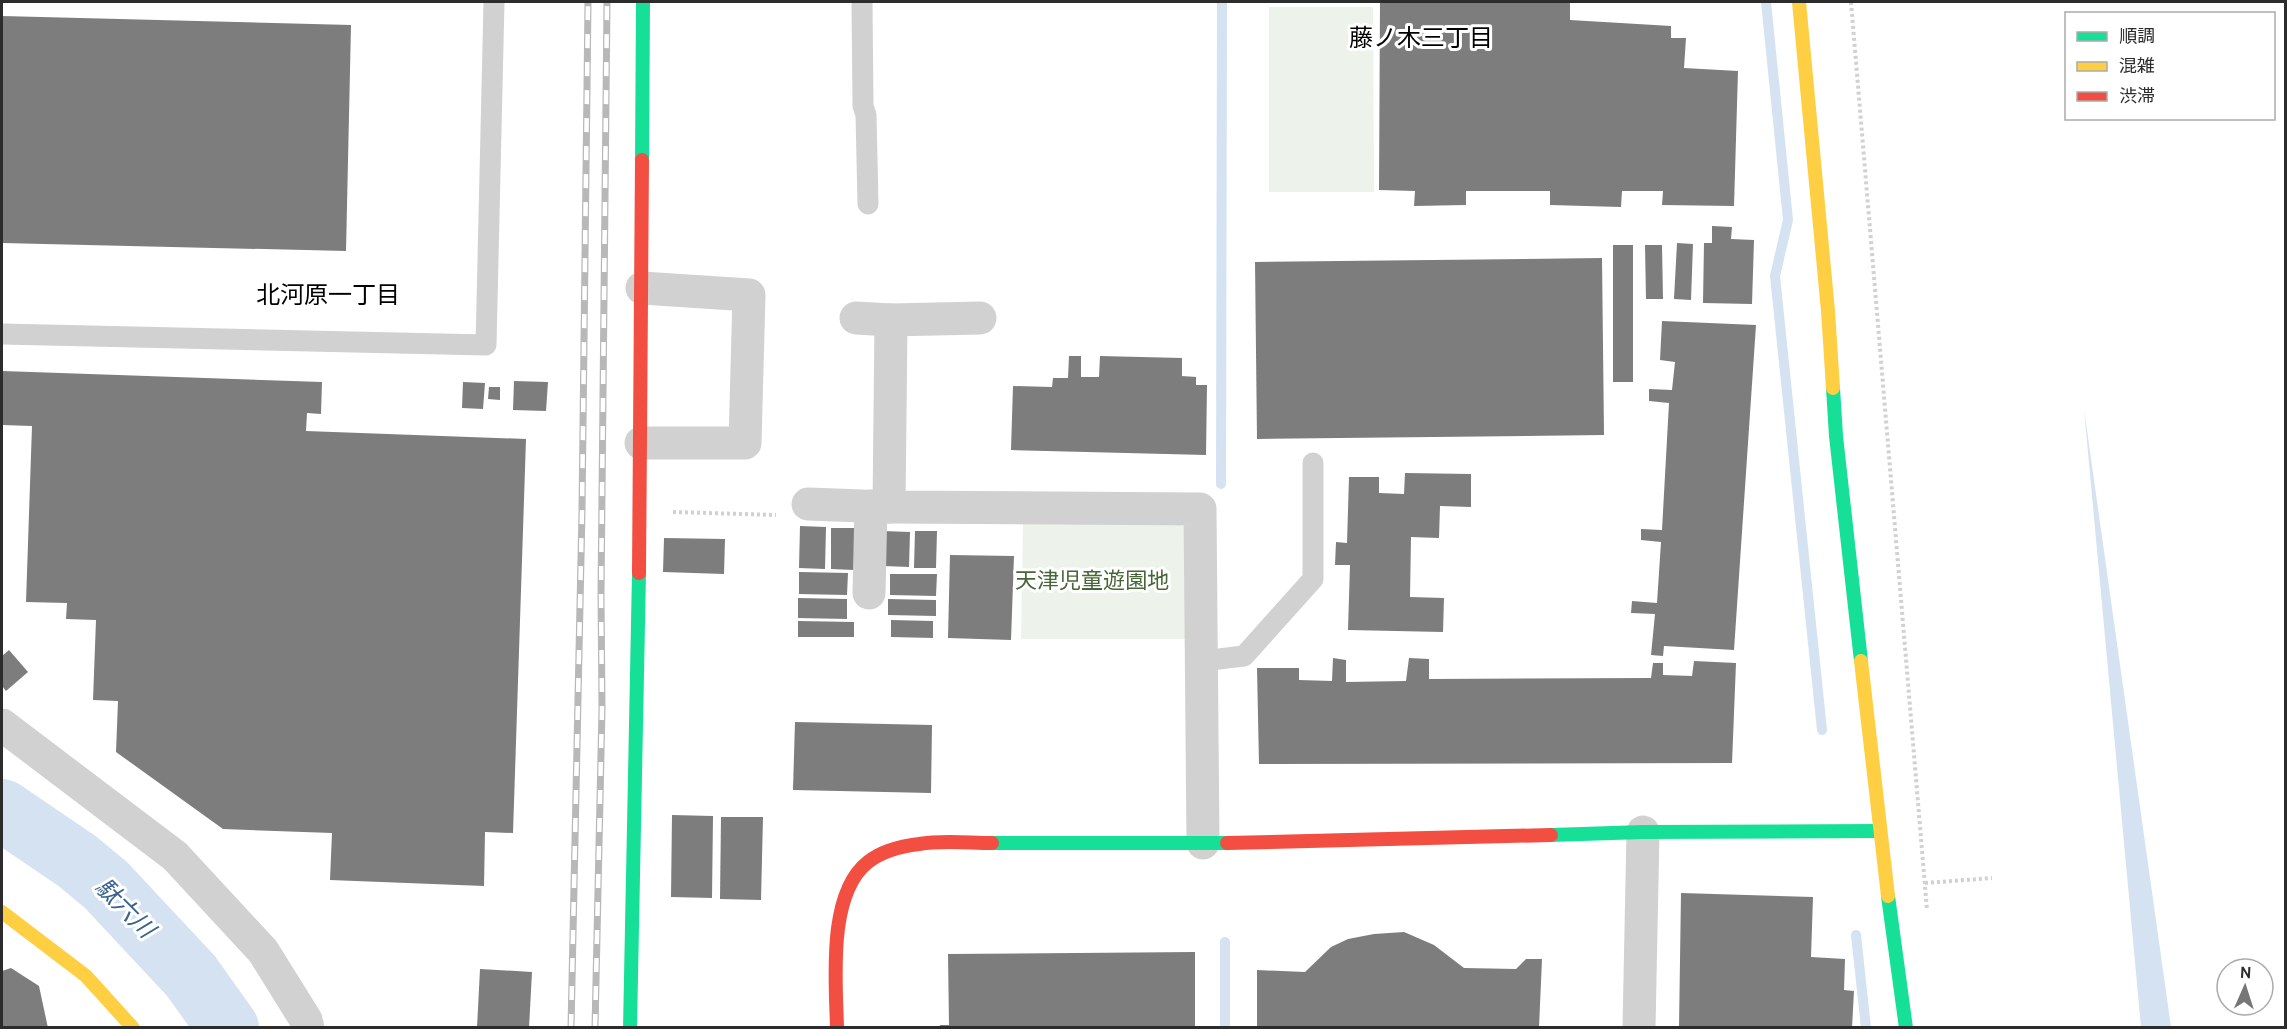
<svg xmlns="http://www.w3.org/2000/svg" width="2287" height="1029" font-family="Cabin,'Noto Sans JP',sans-serif">
<style>
.green{fill:#edf3ea}
.water{fill:#d5e2f1}
.lines{fill:none;stroke-linecap:round;stroke-linejoin:round}
.stream{stroke:#d5e2f1;stroke-width:10}
.river{stroke:#d5e2f1;stroke-width:62}
.building{fill:#7d7d7d}
.path{stroke:#d1d1d1;stroke-width:4;stroke-dasharray:3 3;stroke-linecap:butt}
.lane{stroke:#d1d1d1;stroke-width:21}
.street{stroke:#d1d1d1;stroke-width:33}
.fast{stroke:#16e098;stroke-width:14}
.slow{stroke:#ffcf43;stroke-width:14}
.jam{stroke:#f24e42;stroke-width:14}
.rail-casing{stroke:#b8b8b8;stroke-width:7}
.rail{stroke:#fff;stroke-width:4.5;stroke-dasharray:14;stroke-linecap:butt}
.labels{text-anchor:middle;stroke-width:6;stroke-linejoin:round;paint-order:stroke}
.park-label{font-size:22px;fill:#486739;stroke:#fff}
.neighbourhood-label{font-size:24px;fill:#000;stroke:#fff}
.water-label{font-size:24px;font-style:italic;fill:#39628e;stroke:#fff}
</style>
<rect width="100%" height="100%" fill="#fff"/>
<g class="green">
<path d="M 1269,7 L 1373,7 L 1374,192 L 1269,192 Z"/>
<path d="M 1023,520 L 1179,523 L 1186,528 L 1187,639 L 1021,639 Z"/>
</g>
<path class="water" d="M 2084,409 L 2171,1027 L 2141,1027 Z"/>
<g class="lines">
<g class="stream">
<path d="M 1766,2 L 1788,220 L 1775,276 L 1822,730"/>
<path d="M 1221,484 L 1222,2"/>
<path d="M 1856,935 L 1866,1028"/>
<path d="M 1225,942 L 1225,1028"/>
</g>
<path class="river" d="M 2,810 L 77,861 L 106,885 L 191,976 L 228,1028"/>
</g>
<g class="building">
<path d="M 1380,2 L 1570,2 L 1570,20 L 1671,26 L 1671,38 L 1686,38 L 1684,68 L 1738,71 L 1734,206 L 1662,205 L 1663,191 L 1622,191 L 1621,207 L 1550,205 L 1550,191 L 1466,191 L 1466,205 L 1414,206 L 1415,191 L 1379,190 Z"/>
<path d="M 2,16 L 351,25 L 346,251 L 2,243 Z"/>
<path d="M 1712,226 L 1732,227 L 1731,239 L 1754,240 L 1752,304 L 1703,303 L 1704,243 L 1712,243 Z"/>
<path d="M 1677,243 L 1693,244 L 1691,300 L 1674,299 Z"/>
<rect x="1613" y="245" width="20" height="137"/>
<path d="M 1645,245 L 1662,245 L 1663,299 L 1646,299 Z"/>
<path d="M 1602,258 L 1604,435 L 1257,439 L 1255,262 Z"/>
<path d="M 1662,321 L 1756,325 L 1734,650 L 1664,646 L 1663,656 L 1651,655 L 1655,614 L 1631,613 L 1632,601 L 1657,603 L 1661,542 L 1641,540 L 1641,529 L 1662,530 L 1669,403 L 1649,401 L 1649,389 L 1672,390 L 1675,362 L 1660,360 Z"/>
<path d="M 1069,356 L 1081,356 L 1081,377 L 1099,377 L 1100,356 L 1182,358 L 1182,376 L 1196,377 L 1196,385 L 1207,385 L 1206,455 L 1011,450 L 1013,386 L 1052,387 L 1053,378 L 1068,378 Z"/>
<path d="M 2,371 L 322,382 L 321,414 L 307,413 L 306,431 L 526,439 L 513,833 L 485,832 L 484,886 L 330,880 L 332,833 L 223,829 L 116,752 L 118,701 L 93,700 L 96,620 L 66,619 L 67,603 L 26,602 L 32,426 L 2,425 Z"/>
<path d="M 514,381 L 548,382 L 546,411 L 513,410 Z"/>
<path d="M 463,382 L 485,383 L 483,409 L 462,408 Z"/>
<path d="M 489,387 L 500,387 L 500,400 L 488,399 Z"/>
<path d="M 1405,473 L 1471,474 L 1471,507 L 1440,506 L 1439,538 L 1411,537 L 1410,597 L 1444,598 L 1443,632 L 1348,630 L 1350,565 L 1335,565 L 1336,542 L 1347,543 L 1349,477 L 1379,477 L 1379,493 L 1404,494 Z"/>
<path d="M 800,526 L 826,527 L 825,569 L 799,568 Z"/>
<path d="M 831,528 L 855,528 L 854,570 L 831,569 Z"/>
<path d="M 883,531 L 910,532 L 909,567 L 883,566 Z"/>
<path d="M 915,531 L 937,531 L 936,568 L 914,568 Z"/>
<path d="M 664,538 L 725,539 L 724,574 L 663,572 Z"/>
<path d="M 950,555 L 1014,556 L 1011,640 L 948,638 Z"/>
<path d="M 799,572 L 848,573 L 847,595 L 799,594 Z"/>
<path d="M 890,574 L 937,574 L 936,596 L 890,595 Z"/>
<path d="M 798,598 L 847,599 L 847,619 L 798,618 Z"/>
<path d="M 888,599 L 936,600 L 936,616 L 888,615 Z"/>
<path d="M 891,620 L 933,621 L 933,638 L 891,637 Z"/>
<path d="M 798,621 L 854,622 L 854,637 L 798,637 Z"/>
<path d="M 9,650 L 28,672 L 6,691 L 2,686 L 2,656 Z"/>
<path d="M 1333,658 L 1346,660 L 1346,682 L 1406,681 L 1409,658 L 1429,659 L 1429,679 L 1651,678 L 1653,663 L 1663,663 L 1663,675 L 1692,676 L 1694,661 L 1736,663 L 1732,763 L 1259,764 L 1257,668 L 1299,668 L 1299,680 L 1332,681 Z"/>
<path d="M 795,722 L 932,725 L 931,793 L 793,790 Z"/>
<path d="M 672,815 L 713,816 L 712,898 L 671,897 Z"/>
<path d="M 721,817 L 763,817 L 761,900 L 720,899 Z"/>
<path d="M 1681,893 L 1813,897 L 1811,957 L 1845,959 L 1844,990 L 1854,991 L 1852,1028 L 1679,1028 Z"/>
<path d="M 1404,932 L 1434,945 L 1464,968 L 1516,969 L 1526,959 L 1542,959 L 1539,1028 L 1257,1028 L 1257,970 L 1305,972 L 1331,947 L 1348,939 L 1374,934 Z"/>
<path d="M 1195,952 L 1195,1028 L 939,1028 L 940,1025 L 949,1025 L 948,954 Z"/>
<path d="M 11,968 L 39,986 L 48,1028 L 2,1028 L 2,971 Z"/>
<path d="M 480,969 L 532,972 L 529,1028 L 477,1028 Z"/>
</g>
<g class="lines">
<g class="path">
<path d="M 1851,2 L 1927,910"/>
<path d="M 673,512 L 776,515"/>
<path d="M 1925,883 L 1992,878"/>
</g>
<g class="lane">
<path d="M 862,2 L 863,106 L 866,115 L 868,204"/>
<path d="M 2,334 L 486,345 L 494,2"/>
<path d="M 1202,661 L 1244,656 L 1313,579 L 1313,463"/>
</g>
<g class="street">
<path d="M 856,318 L 891,320 L 980,318"/>
<path d="M 641,443 L 745,443 L 749,295 L 642,288"/>
<path d="M 808,504 L 889,507 L 1200,509 L 1203,843"/>
<path d="M 889,507 L 891,320"/>
<path d="M 869,593 L 871,506"/>
<path d="M 2,725 L 175,856 L 263,951 L 306,1020 L 308,1028"/>
<path d="M 1639,1028 L 1643,832"/>
</g>
<g class="fast">
<path d="M 642,160 L 643,2"/>
<path d="M 1833,388 L 1836,436 L 1861,661"/>
<path d="M 1551,835 L 1643,832 L 1879,831"/>
<path d="M 992,843 L 1227,843"/>
<path d="M 1888,896 L 1906,1028"/>
<path d="M 630,1028 L 639,573"/>
</g>
<g class="slow">
<path d="M 1799,2 L 1828,311 L 1833,388"/>
<path d="M 1861,661 L 1888,896"/>
<path d="M 2,912 L 86,976 L 133,1028"/>
</g>
<g class="jam">
<path d="M 639,573 L 642,160"/>
<path d="M 1227,843 L 1551,835"/>
<path d="M 837,1028 C 836,982 827,894 868,862 C 882,851 902,846 919,844 C 942,840 969,843 992,843"/>
</g>
<g class="rail-casing">
<g id="rail">
<path d="M 571,1028 L 582,511 L 588,2"/>
<path d="M 595,1028 L 602,708 L 601,594 L 607,2"/>
</g>
</g>
<use href="#rail" class="rail"/>
</g>
<g class="labels">
<g class="park-label">
<text x="1092" y="588">天津児童遊園地</text>
</g>
<g class="neighbourhood-label">
<text x="1421" y="46">藤ノ木三丁目</text>
<text x="328" y="303">北河原一丁目</text>
</g>
<g class="water-label">
<text transform="translate(125 908) rotate(45)" y="8">駄六川</text>
</g>
</g>
<rect width="2287" height="1029" fill="none" stroke="#2c2c2c" stroke-width="6"/>
<rect x="2065" y="12" width="210" height="108" fill="#ffffff" stroke="#ababab" stroke-width="1.5"/>
<rect x="2077" y="32" width="30" height="9" fill="#16e098" stroke="#ababab" stroke-width="1.5"/>
<text x="2119" y="42" font-size="18" fill="#2c2c2c">順調</text>
<rect x="2077" y="62" width="30" height="9" fill="#ffcf43" stroke="#ababab" stroke-width="1.5"/>
<text x="2119" y="72" font-size="18" fill="#2c2c2c">混雑</text>
<rect x="2077" y="92" width="30" height="9" fill="#f24e42" stroke="#ababab" stroke-width="1.5"/>
<text x="2119" y="102" font-size="18" fill="#2c2c2c">渋滞</text>
<g transform="translate(2245 987) rotate(3)"><circle r="28" fill="#ffffff" stroke="#ababab" stroke-width="1.5"/>
<path d="M0-4.5L10 22L0 15L-10 22Z" fill="#767676"/>
<text y="-9" font-size="16" font-weight="bold" text-anchor="middle" fill="#2c2c2c">N</text>
</g>
</svg>
